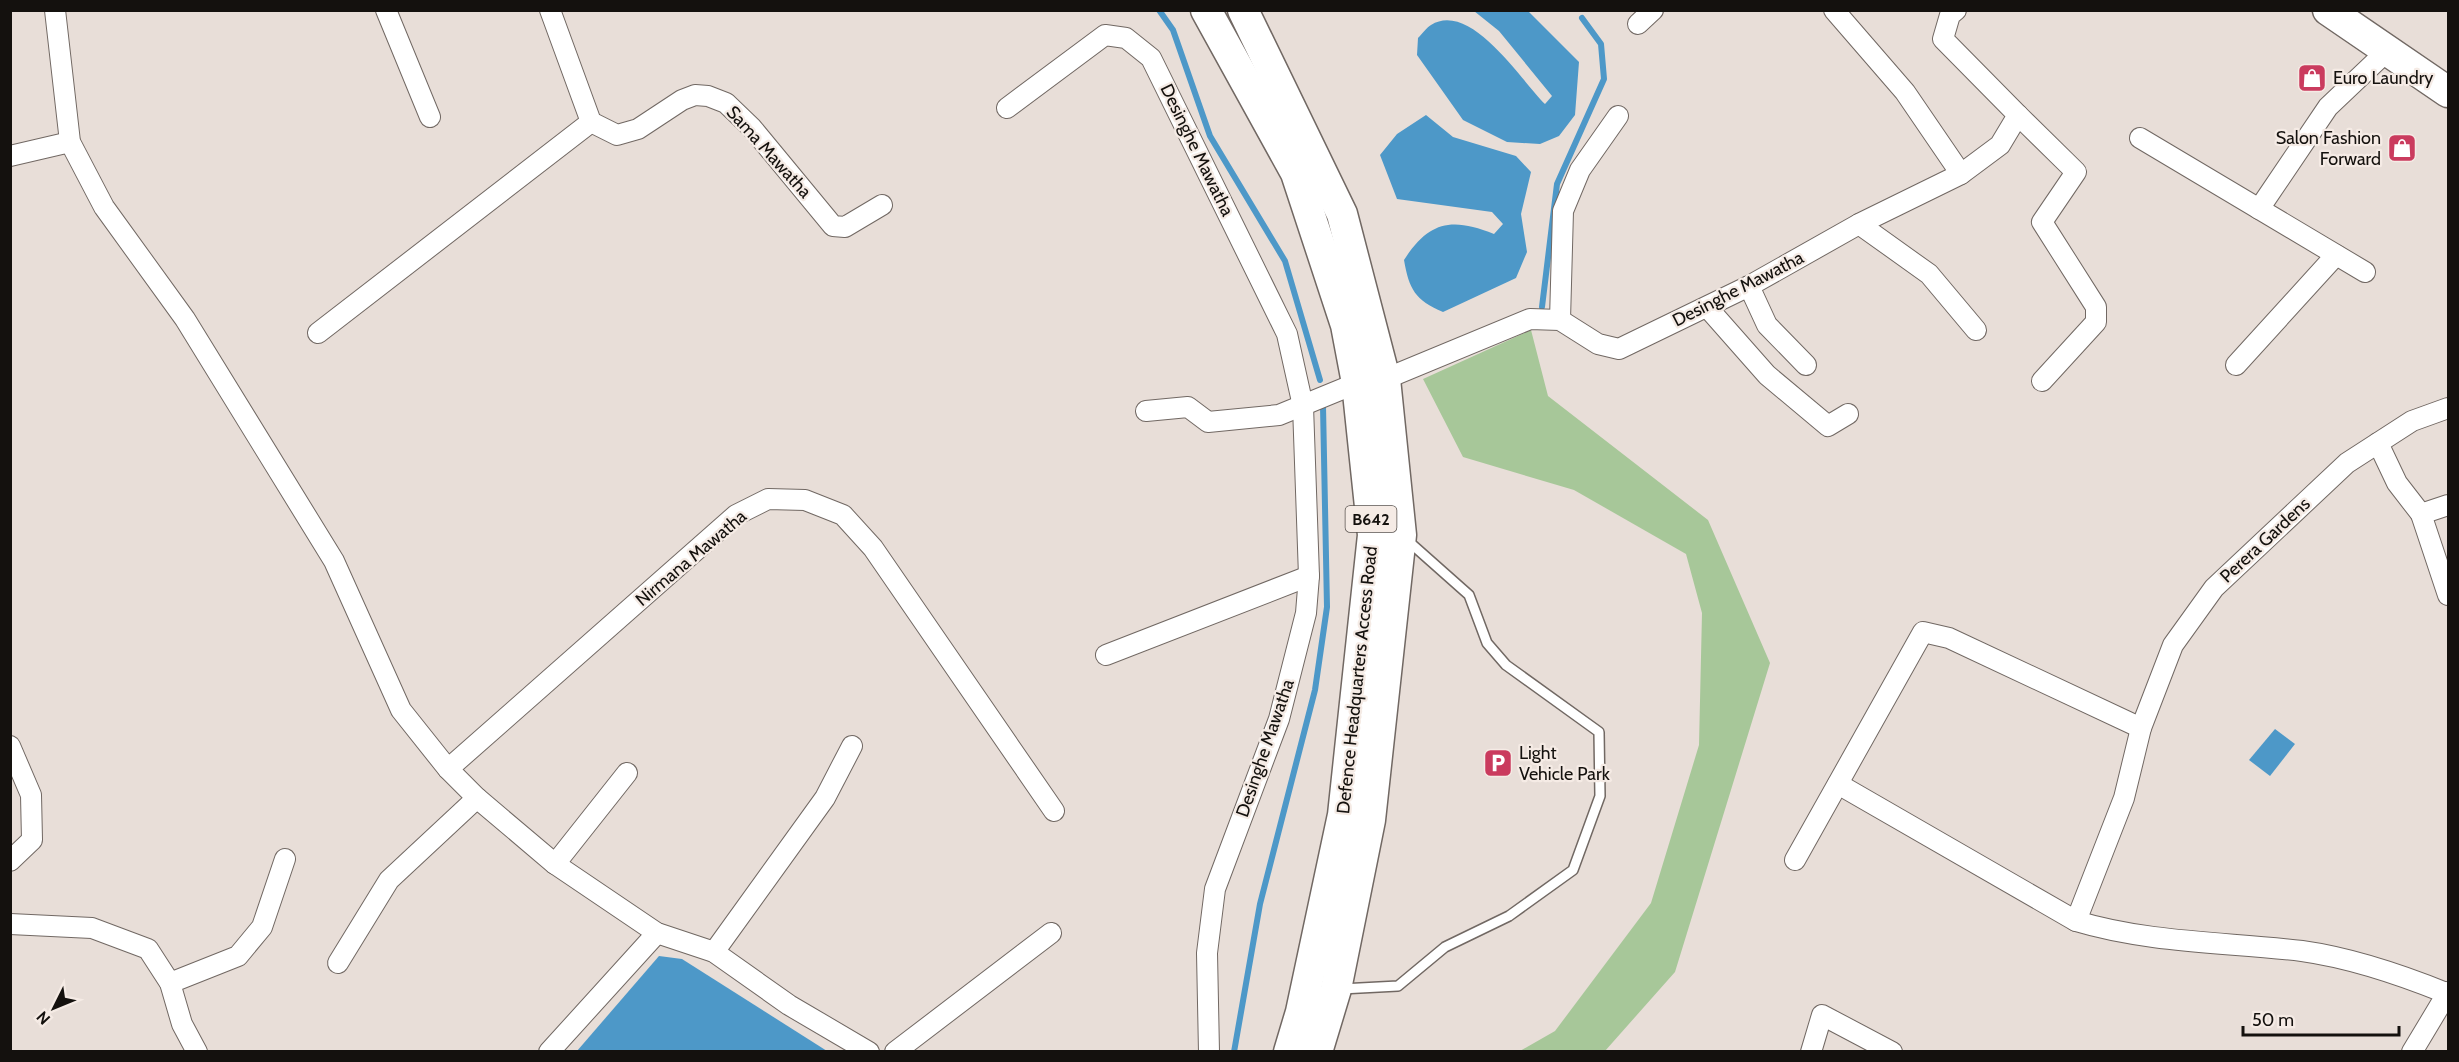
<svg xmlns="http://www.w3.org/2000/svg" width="2459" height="1062" font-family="Cabin,sans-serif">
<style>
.green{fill:#a7c799}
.water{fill:#4d98c8}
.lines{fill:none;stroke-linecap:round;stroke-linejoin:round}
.stream{stroke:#4d98c8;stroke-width:6}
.lane-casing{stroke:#716863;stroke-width:12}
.street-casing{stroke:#716863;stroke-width:22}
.primary-casing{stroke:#716863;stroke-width:33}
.lane{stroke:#fff;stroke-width:9}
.street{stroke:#fff;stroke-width:20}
.primary{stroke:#fff;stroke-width:30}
.labels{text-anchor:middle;stroke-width:4.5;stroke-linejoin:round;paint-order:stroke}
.shield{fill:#f5ebe5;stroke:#58524e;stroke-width:1.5}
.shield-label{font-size:16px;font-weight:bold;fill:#14110e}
.poi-label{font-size:18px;fill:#14110e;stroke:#f5ebe5;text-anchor:start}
.street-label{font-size:18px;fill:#14110e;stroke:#f5ebe5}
</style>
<rect width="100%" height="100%" fill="#e8ded8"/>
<path class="green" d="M 1531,330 L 1548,396 L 1708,520 L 1770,663 L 1675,972 L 1605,1051 L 1520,1051 L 1555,1031 L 1651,903 L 1699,745 L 1702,613 L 1686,554 L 1574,490 L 1463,457 L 1423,379 Z"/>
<g class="water">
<path d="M 1474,11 L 1528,11 L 1579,62 L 1575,115 L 1559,136 L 1540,144 L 1507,142 L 1463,120 L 1417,55 L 1418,38 C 1422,34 1426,28 1431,25 C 1471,0 1522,82 1545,104 L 1552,96 L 1499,31 Z"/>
<path d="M 1426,115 L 1453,137 L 1516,156 L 1531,172 L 1521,214 L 1527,252 L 1516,278 L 1443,312 C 1415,300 1409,289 1404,260 C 1429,221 1452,217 1494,234 L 1503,224 L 1492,212 L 1397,199 L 1380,155 L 1397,134 Z"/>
<path d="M 2275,729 L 2295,744 L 2270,776 L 2249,760 Z"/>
<path d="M 659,956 L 682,959 L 827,1051 L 577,1051 Z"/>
</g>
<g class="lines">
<g class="stream">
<path d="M 1159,10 L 1173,30 L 1210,136 L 1285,261 L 1320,380"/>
<path d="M 1542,307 L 1557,184 L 1604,79 L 1601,44 L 1582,18"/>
<path d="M 1234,1052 L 1260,904 L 1315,690 L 1327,607 L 1323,406"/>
</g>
<g class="lane-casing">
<path id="lane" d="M 1341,989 L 1398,986 L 1445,947 L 1509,916 L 1573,870 L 1600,796 L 1599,732 L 1506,665 L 1487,643 L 1469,595 L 1407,540"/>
</g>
<g class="street-casing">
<g id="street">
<path d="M 55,10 L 70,142 L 104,207 L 185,319 L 334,561 L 401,710 L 448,769 L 477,798 L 555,864 L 657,933 L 714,952 L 789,1005 L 869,1052"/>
<path d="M 386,10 L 430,117"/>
<path d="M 550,10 L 591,122 L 617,135 L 638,129 L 682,100 L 695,95 L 708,96 L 726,103 L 752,128 L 833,226 L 845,227 L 882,205"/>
<path d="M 1834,10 L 1905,92 L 1961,174"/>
<path d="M 1638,24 L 1653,10"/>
<path d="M 1007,108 L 1105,35 L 1126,38 L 1151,58 L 1287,334 L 1303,406 L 1309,576 L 1306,613 L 1279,719 L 1215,889 L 1207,953 L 1209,1052"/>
<path d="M 2018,115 L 2076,172 L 2042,222 L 2096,307 L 2096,322 L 2042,381"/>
<path d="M 2140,138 L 2365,272"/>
<path d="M 10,156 L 70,142"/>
<path d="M 2259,209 L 2328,107 L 2387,51"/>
<path d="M 1859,224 L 1929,274 L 1976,330"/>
<path d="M 1749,286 L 1767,325 L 1806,365"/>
<path d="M 1707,307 L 1767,375 L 1828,426 L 1848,414"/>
<path d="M 1560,320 L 1563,211 L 1580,170 L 1618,116"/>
<path d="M 318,333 L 591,122"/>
<path d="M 2236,365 L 2336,255"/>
<path d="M 1146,411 L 1188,407 L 1208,422 L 1279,415 L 1357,383 L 1385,379 L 1530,319 L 1560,320 L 1598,344 L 1619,349 L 1749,286 L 1859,224 L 1961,174 L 2000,145 L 2018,115 L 1943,39 L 1950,15 L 1956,10"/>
<path d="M 2378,443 L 2397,483 L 2421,514 L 2448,595"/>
<path d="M 2421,514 L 2448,505"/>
<path d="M 1106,655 L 1309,576"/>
<path d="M 10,746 L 31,795 L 32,840 L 10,861"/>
<path d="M 448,769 L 736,515 L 768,499 L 805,500 L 843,515 L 873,548 L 1054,811"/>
<path d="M 1838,784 L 2076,921 C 2149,943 2226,942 2302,951 C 2352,958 2399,974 2446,993"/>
<path d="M 1795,860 L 1923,632 L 1949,638 L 2141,728"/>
<path d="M 555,864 L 627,773"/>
<path d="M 2076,921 L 2124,798 L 2141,728 L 2173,645 L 2214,588 L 2347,463 L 2412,421 L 2448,408"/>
<path d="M 10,924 L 92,928 L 148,949 L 170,983 L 182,1024 L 197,1052"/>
<path d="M 714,952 L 825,798 L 852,746"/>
<path d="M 338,963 L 389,880 L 477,798"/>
<path d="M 170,983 L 238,956 L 262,927 L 285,859"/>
<path d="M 549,1052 L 657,933"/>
<path d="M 895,1052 L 1051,933"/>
<path d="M 1811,1052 L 1822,1015 L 1892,1052"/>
<path d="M 2412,1052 L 2448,992"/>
</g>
</g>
<g class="primary-casing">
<g id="primary">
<path d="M 1206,10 L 1296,173 L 1346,325 L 1357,383 L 1373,535 L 1343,815 L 1301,1012 L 1289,1052"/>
<path d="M 1243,10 L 1342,214 L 1385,379 L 1401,535 L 1370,820 L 1336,989 L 1317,1052"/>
<path d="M 2328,10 L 2448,92"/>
</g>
</g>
<use href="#lane" class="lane"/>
<use href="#street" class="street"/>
<use href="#primary" class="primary"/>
</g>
<defs>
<g id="shop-square" transform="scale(1.5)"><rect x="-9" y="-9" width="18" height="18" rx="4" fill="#ca3b5e" stroke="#f5ebe5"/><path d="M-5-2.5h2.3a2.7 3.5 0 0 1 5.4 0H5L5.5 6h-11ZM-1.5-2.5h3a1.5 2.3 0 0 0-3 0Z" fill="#fff"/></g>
<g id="parking-square" transform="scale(1.5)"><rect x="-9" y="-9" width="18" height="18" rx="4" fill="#ca3b5e" stroke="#f5ebe5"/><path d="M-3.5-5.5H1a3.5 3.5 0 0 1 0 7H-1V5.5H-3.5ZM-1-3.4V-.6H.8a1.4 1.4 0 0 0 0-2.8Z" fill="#fff"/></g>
</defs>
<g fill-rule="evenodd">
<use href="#shop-square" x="2312" y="78"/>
<use href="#shop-square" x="2402" y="148"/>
<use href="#parking-square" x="1498" y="763"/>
</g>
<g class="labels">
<rect class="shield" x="1345.5" y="506" width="51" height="26" rx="4.5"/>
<g class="shield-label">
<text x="1371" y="525">B642</text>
</g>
<g class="poi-label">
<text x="2333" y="84">Euro Laundry</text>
<text x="2381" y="144" text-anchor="end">Salon Fashion<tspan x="2381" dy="21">Forward</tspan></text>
<text x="1519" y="759">Light<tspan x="1519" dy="21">Vehicle Park</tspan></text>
</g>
<g class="street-label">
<text transform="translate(1197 150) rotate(64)" y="6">Desinghe Mawatha</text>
<text transform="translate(769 152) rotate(48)" y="6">Sama Mawatha</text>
<text transform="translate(1738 289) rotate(-27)" y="6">Desinghe Mawatha</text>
<text transform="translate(2265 540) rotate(-43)" y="6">Perera Gardens</text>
<text transform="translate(691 558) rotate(-40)" y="6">Nirmana Mawatha</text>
<text transform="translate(1357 680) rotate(-84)" y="6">Defence Headquarters Access Road</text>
<text transform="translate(1265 748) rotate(-71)" y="6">Desinghe Mawatha</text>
</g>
</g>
<rect width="2459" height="1062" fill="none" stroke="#14110e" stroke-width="24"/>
<g transform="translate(54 1008) rotate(227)" stroke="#f5ebe5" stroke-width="4.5" paint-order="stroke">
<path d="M0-4.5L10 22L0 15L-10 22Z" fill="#14110e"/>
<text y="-9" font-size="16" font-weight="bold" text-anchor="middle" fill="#14110e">N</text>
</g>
<path d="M2243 1026v9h156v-9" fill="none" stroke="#14110e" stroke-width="3"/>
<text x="2252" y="1026" font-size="18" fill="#14110e" stroke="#f5ebe5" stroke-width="4.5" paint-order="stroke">50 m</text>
</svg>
